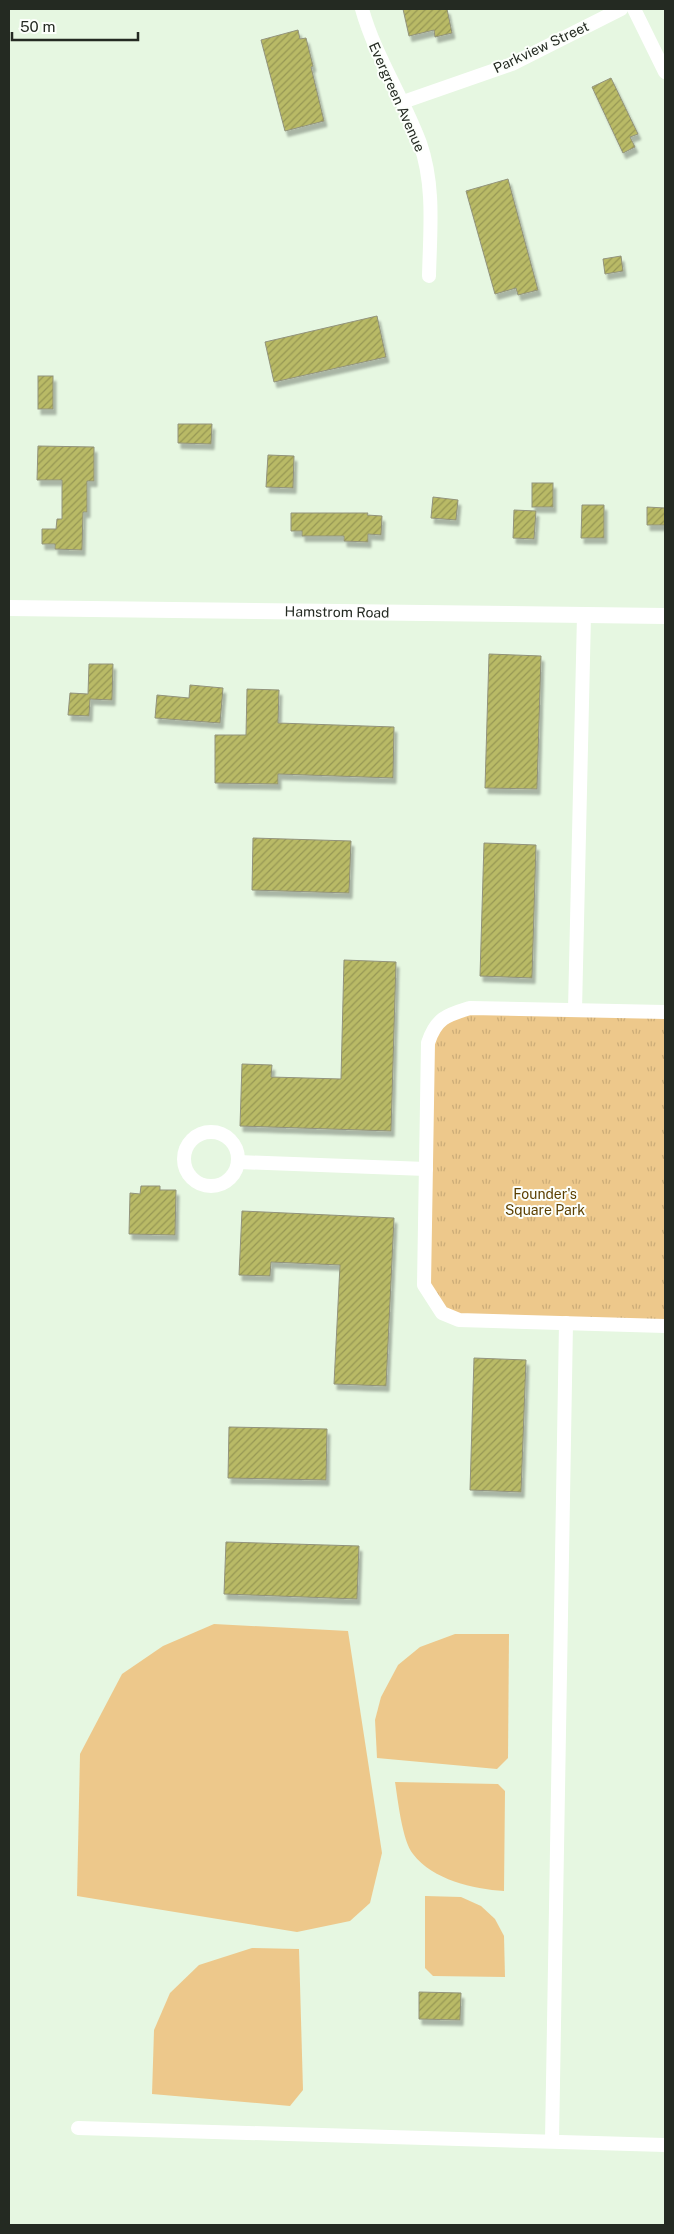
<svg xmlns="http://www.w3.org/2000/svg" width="674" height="2234" font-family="'Public Sans',sans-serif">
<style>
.grass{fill:url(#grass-tufts)}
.garden{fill:#edc88b}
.building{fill:url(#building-hatch);stroke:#92937c;filter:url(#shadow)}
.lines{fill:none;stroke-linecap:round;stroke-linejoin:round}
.minor{stroke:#fff;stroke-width:14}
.tertiary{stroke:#fff;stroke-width:16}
.labels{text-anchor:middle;stroke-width:4;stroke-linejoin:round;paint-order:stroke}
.street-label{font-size:14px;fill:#242a22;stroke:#fcfffb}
.park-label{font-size:14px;fill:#5c3f00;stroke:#fcfffb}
</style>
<defs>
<pattern id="grass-tufts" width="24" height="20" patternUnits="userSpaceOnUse" patternTransform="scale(1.25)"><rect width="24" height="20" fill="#edc88b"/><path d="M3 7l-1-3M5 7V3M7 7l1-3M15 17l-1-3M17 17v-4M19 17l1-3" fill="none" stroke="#cbac78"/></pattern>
<pattern id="building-hatch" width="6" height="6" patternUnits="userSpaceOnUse" patternTransform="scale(1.25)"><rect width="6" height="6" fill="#b9ba66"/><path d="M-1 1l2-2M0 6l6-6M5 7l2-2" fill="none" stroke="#969754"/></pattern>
<filter id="shadow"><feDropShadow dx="3" dy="5.5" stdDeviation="1" flood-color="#0004"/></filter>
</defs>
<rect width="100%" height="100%" fill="#e6f7e1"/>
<path class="grass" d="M 665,1012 L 665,1326 L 459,1320 L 431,1297 L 428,1043 L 447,1015 Z"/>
<g class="garden">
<path d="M 214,1624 L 348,1631 L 382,1853 L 370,1903 L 350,1921 L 297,1932 L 77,1896 L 80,1754 L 122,1674 L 163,1646 Z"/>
<path d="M 455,1634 L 509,1634 L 508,1758 L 497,1769 L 377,1758 L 375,1720 L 381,1697 L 398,1665 L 420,1647 Z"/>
<path d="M 395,1782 L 498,1784 L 505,1791 L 504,1891 C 473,1889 433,1880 413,1854 C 402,1840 398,1800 395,1782 Z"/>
<path d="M 425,1896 L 461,1897 L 481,1906 L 495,1919 L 504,1936 L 505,1977 L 433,1976 L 425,1968 Z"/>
<path d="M 252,1948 L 299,1949 L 303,2090 L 290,2106 L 152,2094 L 154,2030 L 170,1993 L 199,1965 Z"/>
</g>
<g class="building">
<path d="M 403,9 L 447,9 L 452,33 L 435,37 L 434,30 L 409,36 Z"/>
<path d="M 298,30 L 300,39 L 306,38 L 313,66 L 311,67 L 324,121 L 285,131 L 261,40 Z"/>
<path d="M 611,78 L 638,134 L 630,137 L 635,147 L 623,153 L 592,87 Z"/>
<path d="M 508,179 L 538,290 L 518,295 L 516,288 L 495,294 L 466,191 Z"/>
<path d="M 621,256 L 623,271 L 605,274 L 603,259 Z"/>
<path d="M 377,316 L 386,357 L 274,382 L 265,342 Z"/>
<rect x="38" y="376" width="15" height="33"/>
<path d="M 178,424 L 212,424 L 211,444 L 178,443 Z"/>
<path d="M 38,446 L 94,447 L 94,481 L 87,481 L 87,512 L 83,512 L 82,550 L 55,549 L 55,544 L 42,544 L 42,529 L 56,529 L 57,519 L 62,519 L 62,480 L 37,480 Z"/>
<path d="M 268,455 L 294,456 L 293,488 L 266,487 Z"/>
<rect x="532" y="483" width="21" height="24"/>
<path d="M 433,497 L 458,500 L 456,520 L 431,518 Z"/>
<path d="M 582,505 L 604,505 L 604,538 L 581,538 Z"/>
<path d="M 647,507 L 665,508 L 665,525 L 647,525 Z"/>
<path d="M 514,510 L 536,511 L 534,539 L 513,538 Z"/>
<path d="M 291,513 L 368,513 L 367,515 L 382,516 L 381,535 L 368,534 L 368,542 L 344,541 L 344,536 L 302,536 L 302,531 L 291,531 Z"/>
<path d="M 489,654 L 541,656 L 537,789 L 485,788 Z"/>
<path d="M 89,664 L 113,664 L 112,700 L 90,699 L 89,716 L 68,715 L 70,693 L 88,694 Z"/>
<path d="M 190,685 L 223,688 L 220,723 L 155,718 L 157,695 L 189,698 Z"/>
<path d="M 247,689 L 279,690 L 278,723 L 394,727 L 393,778 L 278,774 L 278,784 L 215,783 L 215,735 L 246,735 Z"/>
<path d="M 253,838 L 351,841 L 349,893 L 252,890 Z"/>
<path d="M 484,843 L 536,845 L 532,978 L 480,976 Z"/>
<path d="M 344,960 L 396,962 L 391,1131 L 240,1126 L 242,1064 L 272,1065 L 271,1077 L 341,1079 Z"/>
<path d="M 141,1186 L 160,1186 L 160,1190 L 176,1190 L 175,1235 L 129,1234 L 130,1193 L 140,1194 Z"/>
<path d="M 242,1211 L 394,1218 L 386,1386 L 334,1384 L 340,1265 L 271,1262 L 270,1276 L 239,1275 Z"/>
<path d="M 474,1358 L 526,1360 L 521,1492 L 470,1490 Z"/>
<path d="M 229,1427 L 327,1429 L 326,1480 L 228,1478 Z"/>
<path d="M 226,1542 L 359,1546 L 357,1599 L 224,1594 Z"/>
<path d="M 419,1992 L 461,1993 L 460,2020 L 419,2019 Z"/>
</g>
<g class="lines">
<g class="minor">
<path d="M 362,9 C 375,56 403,97 420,143 C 435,186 430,231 429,276"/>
<path d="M 634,9 L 665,72"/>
<path d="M 403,102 L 512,64 L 621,9"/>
<path d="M 575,1010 L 584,615"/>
<path d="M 665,1012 L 470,1008 C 447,1015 436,1018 428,1043 L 424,1285 L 442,1313 L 459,1320 L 665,1326"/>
<circle cx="211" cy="1159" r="27"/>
<path d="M 239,1162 L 426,1169"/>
<path d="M 78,2128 L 665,2145"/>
<path d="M 552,2141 L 566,1323"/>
</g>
<path class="tertiary" id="s1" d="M 9,608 L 665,616"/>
</g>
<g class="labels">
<g class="street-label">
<text transform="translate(541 47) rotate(-25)" y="5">Parkview Street</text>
<text transform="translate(397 97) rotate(66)" y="5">Evergreen Avenue</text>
<text dy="5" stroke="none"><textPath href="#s1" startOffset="328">Hamstrom Road</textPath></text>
</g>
<g class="park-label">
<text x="545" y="1199">Founder's<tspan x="545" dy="16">Square Park</tspan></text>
</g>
</g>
<rect width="674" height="2234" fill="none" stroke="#242a22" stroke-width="20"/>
<path d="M12 32v8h126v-8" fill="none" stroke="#242a22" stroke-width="2.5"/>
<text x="20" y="32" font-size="15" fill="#242a22" stroke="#fcfffb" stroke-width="4" paint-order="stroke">50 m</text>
</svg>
